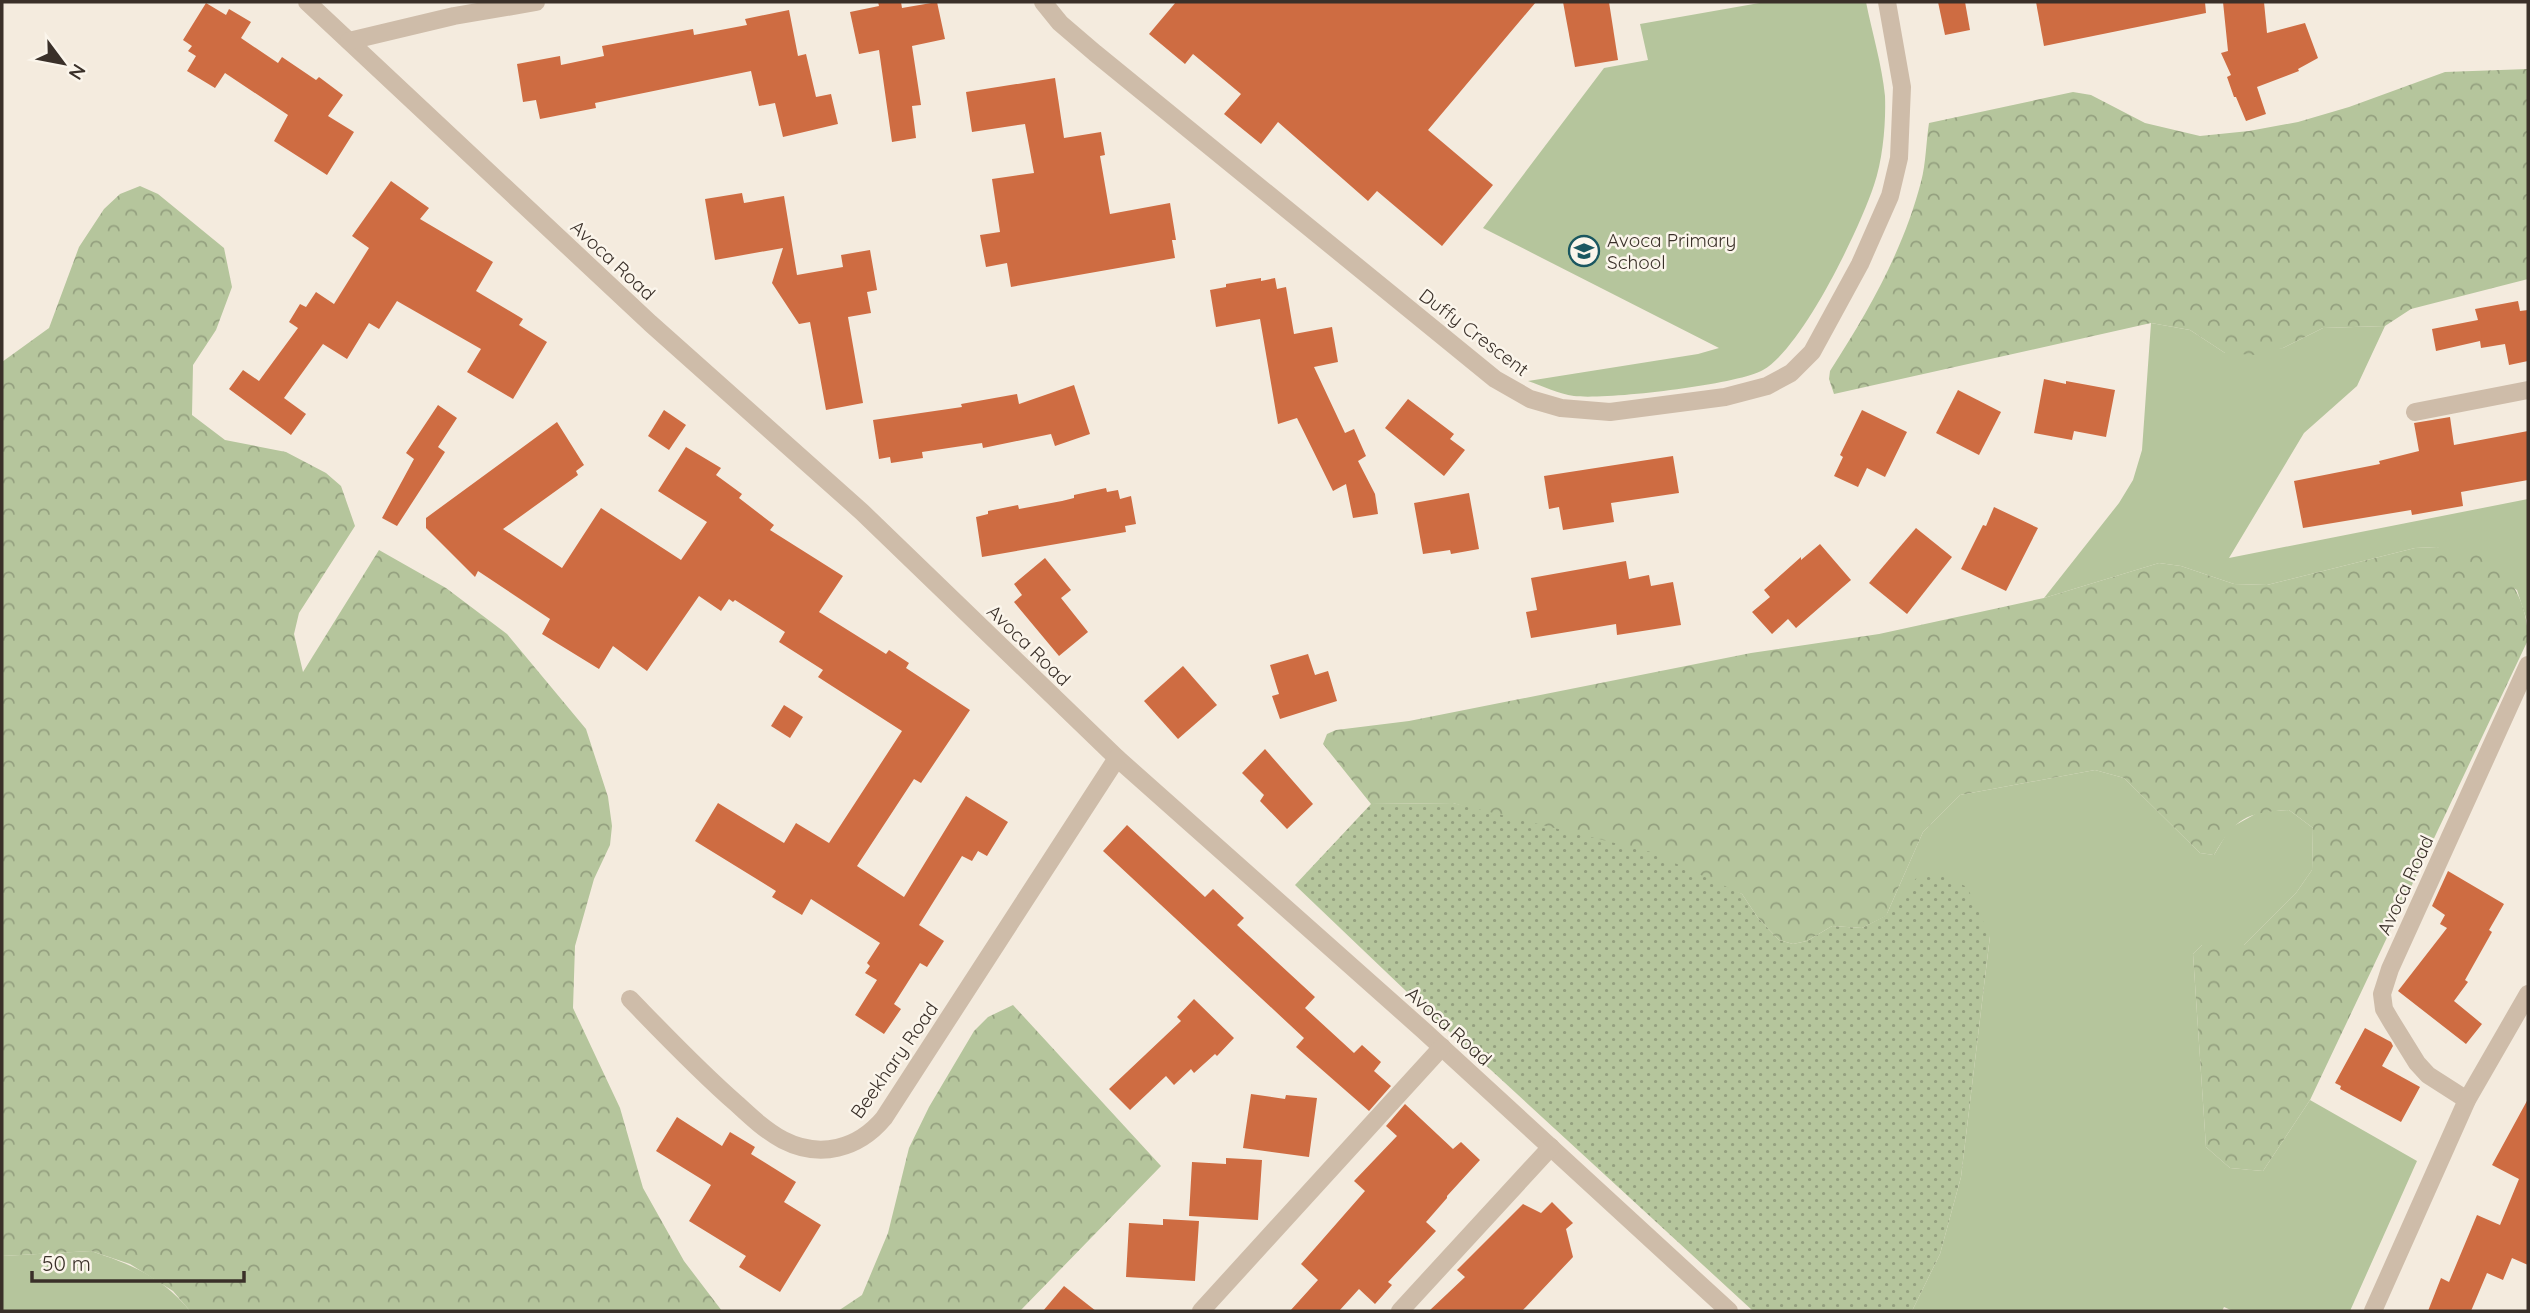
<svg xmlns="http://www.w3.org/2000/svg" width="2530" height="1313" font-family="Quicksand,sans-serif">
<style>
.grass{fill:#b5c59c}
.forest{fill:url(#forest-crowns)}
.park{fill:url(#park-dots)}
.building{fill:#ce6c42}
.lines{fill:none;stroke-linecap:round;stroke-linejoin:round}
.street{stroke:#cebca9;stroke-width:18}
.labels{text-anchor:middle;stroke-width:5;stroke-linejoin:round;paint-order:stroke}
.poi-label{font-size:19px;fill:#3a3029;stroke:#fbf5eb;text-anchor:start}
.street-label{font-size:19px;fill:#3a3029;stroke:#fbf5eb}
</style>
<defs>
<pattern id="forest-crowns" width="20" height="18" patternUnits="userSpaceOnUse" patternTransform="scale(1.75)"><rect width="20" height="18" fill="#b5c59c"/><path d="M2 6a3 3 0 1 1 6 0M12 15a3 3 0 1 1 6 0" fill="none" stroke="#94a07f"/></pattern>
<pattern id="park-dots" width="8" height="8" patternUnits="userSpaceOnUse" patternTransform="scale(1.75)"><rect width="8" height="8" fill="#b5c59c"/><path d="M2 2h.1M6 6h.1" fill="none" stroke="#94a07f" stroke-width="1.8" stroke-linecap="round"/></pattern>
</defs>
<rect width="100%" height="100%" fill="#f4ebde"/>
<g class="grass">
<path d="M 1765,2 L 1866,2 C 1872,32 1882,65 1885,96 C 1886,123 1883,159 1874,185 C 1859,230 1803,347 1763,370 C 1737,385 1605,400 1574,396 C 1559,394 1543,386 1528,381 L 1698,354 L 1719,348 L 1483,228 L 1604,68 L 1648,60 L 1640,24 Z"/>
<path d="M 2151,323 L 2190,330 L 2225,353 L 2283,348 L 2323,328 L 2385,326 L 2357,386 L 2304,433 L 2229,558 L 2528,499 L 2528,624 L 2517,590 L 2437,547 L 2415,548 L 2267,585 L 2234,584 L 2181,566 L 2159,563 L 2044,598 L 2119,503 L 2133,480 L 2142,450 Z"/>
<path d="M 2095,770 L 2124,778 L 2200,853 L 2214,855 L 2230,828 L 2259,812 L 2289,810 L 2313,828 L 2312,870 L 2296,893 L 2244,945 L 2202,945 L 2193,954 L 2206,1147 L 2230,1168 L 2263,1171 L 2310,1100 L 2417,1161 L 2350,1311 L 2233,1311 L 2224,1307 L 2222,1311 L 1912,1311 L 1940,1254 L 1961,1177 L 1990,936 L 1886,916 L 1923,832 L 1960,795 Z"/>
<path d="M 91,1251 C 133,1265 162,1277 190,1311 L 2,1311 L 2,1256 Z"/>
</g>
<g class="forest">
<path d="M 2528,69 L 2528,279 L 2411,309 L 2385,326 L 2323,328 L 2283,348 L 2255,355 L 2225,353 L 2190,330 L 2151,323 L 1834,394 L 1829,379 L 1830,371 C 1868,312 1903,251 1921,182 C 1926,163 1926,142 1929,123 L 2073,92 L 2091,95 L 2145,123 L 2200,136 L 2249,131 L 2298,122 L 2349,107 L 2445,72 Z"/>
<path d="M 140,186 L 158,194 L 224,248 L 232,287 L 216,330 L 193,365 L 192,415 L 225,440 L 286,452 L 326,473 L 341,486 L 355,526 L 299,613 L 294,634 L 303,672 L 379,550 L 446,588 L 507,634 L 586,729 L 608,797 L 612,826 L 610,845 L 594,879 L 575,946 L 573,1008 L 620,1108 L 643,1188 L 684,1261 L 722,1311 L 190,1311 L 173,1291 L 130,1264 L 91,1251 L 2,1256 L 2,362 L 49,328 L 79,247 L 104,209 L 120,194 Z"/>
<path d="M 2437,547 C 2450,550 2467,551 2480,556 C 2512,570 2528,607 2528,640 L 2310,1100 L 2263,1171 L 2230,1168 L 2206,1147 L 2193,954 L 2202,945 L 2244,945 L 2296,893 L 2312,870 L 2313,828 L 2289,810 C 2246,813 2236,817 2214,855 L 2200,853 L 2124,778 L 2095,770 L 1960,795 L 1923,832 L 1886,916 L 1862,928 L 1832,926 L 1807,941 L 1793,944 L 1779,940 L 1758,918 L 1742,894 L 1453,803 L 1371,804 L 1323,744 L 1327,734 L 1336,730 L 1409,721 L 1751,653 L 1879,634 L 2044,598 L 2159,563 L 2181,566 L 2234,584 L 2267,585 L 2415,548 Z"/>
<path d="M 1013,1005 L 1161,1166 L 1020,1311 L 838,1311 L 862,1295 L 888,1233 L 909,1148 L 929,1107 L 974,1031 L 988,1017 Z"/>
</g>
<path class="park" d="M 1453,803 L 1651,852 L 1742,894 L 1758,918 L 1779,940 L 1793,944 L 1807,941 L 1832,926 L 1862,928 L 1885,916 L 1918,876 L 1938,873 L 1967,887 L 1990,936 L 1961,1177 L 1940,1254 L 1912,1311 L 1753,1311 L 1429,1013 L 1295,885 L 1371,804 Z"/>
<g class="building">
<path d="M 878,2 L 901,2 L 902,8 L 937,2 L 945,39 L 912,46 L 921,105 L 912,106 L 916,138 L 892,142 L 879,50 L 859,54 L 850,12 L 879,6 Z"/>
<path d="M 1176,2 L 1536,2 L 1428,130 L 1493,185 L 1442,246 L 1377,191 L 1368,201 L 1278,122 L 1261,144 L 1224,114 L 1241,94 L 1193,54 L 1185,64 L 1149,34 Z"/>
<path d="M 1563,2 L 1609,2 L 1618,60 L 1575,67 Z"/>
<path d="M 1938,2 L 1965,2 L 1970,30 L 1945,35 Z"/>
<path d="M 2036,2 L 2205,2 L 2206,13 L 2044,46 Z"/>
<path d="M 2223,2 L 2264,2 L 2267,33 L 2305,23 L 2318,58 L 2298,69 L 2299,71 L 2257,87 L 2266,114 L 2246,121 L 2236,97 L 2234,97 L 2227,77 L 2231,75 L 2221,53 L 2228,51 Z"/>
<path d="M 206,3 L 226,15 L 229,9 L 251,22 L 241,38 L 278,63 L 282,57 L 316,80 L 319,77 L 343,95 L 328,116 L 354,132 L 327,175 L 274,141 L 288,115 L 225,73 L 215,88 L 187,71 L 196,56 L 188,51 L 192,46 L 183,40 Z"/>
<path d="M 789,10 L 798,56 L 806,54 L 816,97 L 831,94 L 838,124 L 783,137 L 775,103 L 759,106 L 751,71 L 595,103 L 596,108 L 540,119 L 536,100 L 523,102 L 517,64 L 560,56 L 561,65 L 604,56 L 602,46 L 693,29 L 694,35 L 747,25 L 745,19 Z"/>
<path d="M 1055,78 L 1064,138 L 1101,132 L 1105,155 L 1100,156 L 1110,214 L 1170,203 L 1176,240 L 1172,240 L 1175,258 L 1011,287 L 1007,263 L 986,267 L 980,235 L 1000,232 L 992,179 L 1034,173 L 1025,124 L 972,132 L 966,92 Z"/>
<path d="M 391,181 L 429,208 L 420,219 L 493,262 L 476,291 L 523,319 L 519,325 L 547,342 L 513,399 L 467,372 L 481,349 L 397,301 L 379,329 L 369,323 L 347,359 L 323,344 L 284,398 L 306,414 L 291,435 L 229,389 L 243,370 L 259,381 L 298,328 L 289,322 L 300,304 L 306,307 L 316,292 L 334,304 L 369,248 L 352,236 Z"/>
<path d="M 742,193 L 744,203 L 784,196 L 797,275 L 843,267 L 841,255 L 870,250 L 877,290 L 867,292 L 871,313 L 848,317 L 863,403 L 826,410 L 810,322 L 799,324 L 772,283 L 783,248 L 715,260 L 705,199 Z"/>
<path d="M 1261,278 L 1261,281 L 1275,278 L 1277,289 L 1286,287 L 1294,334 L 1332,327 L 1338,362 L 1314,367 L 1345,433 L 1354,429 L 1366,456 L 1358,461 L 1375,494 L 1378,514 L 1353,518 L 1346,484 L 1333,491 L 1297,418 L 1278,424 L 1260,319 L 1216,327 L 1210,290 L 1226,287 L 1226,284 Z"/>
<path d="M 2518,301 L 2520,311 L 2528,310 L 2528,361 L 2509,365 L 2505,344 L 2481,348 L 2480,341 L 2436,351 L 2432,329 L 2478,320 L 2475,309 Z"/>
<path d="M 2044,379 L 2066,384 L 2066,381 L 2115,390 L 2106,437 L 2074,431 L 2072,440 L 2034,433 Z"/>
<path d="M 1074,385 L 1090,434 L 1055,446 L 1051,434 L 983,448 L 982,443 L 922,452 L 923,458 L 891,463 L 890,457 L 879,459 L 873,420 L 962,407 L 961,404 L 1017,394 L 1019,404 Z"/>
<path d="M 1958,390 L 2001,412 L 1979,455 L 1936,433 Z"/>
<path d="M 1408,399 L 1454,434 L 1450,439 L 1465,450 L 1444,476 L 1385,428 Z"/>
<path d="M 438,405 L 457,418 L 438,447 L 445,452 L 397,526 L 382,518 L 414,459 L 406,453 Z"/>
<path d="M 664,410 L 686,425 L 669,450 L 648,436 Z"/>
<path d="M 1862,410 L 1907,432 L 1885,477 L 1867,468 L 1858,487 L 1834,476 L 1843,457 L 1840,455 Z"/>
<path d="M 2450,417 L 2454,445 L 2528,431 L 2528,480 L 2461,492 L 2463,506 L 2412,515 L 2411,510 L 2303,528 L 2294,481 L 2380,464 L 2379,461 L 2419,451 L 2414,423 Z"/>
<path d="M 557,422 L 584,465 L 576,471 L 578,475 L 503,529 L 562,568 L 601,508 L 681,560 L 707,522 L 658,491 L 686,447 L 721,468 L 716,475 L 742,494 L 739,498 L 774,525 L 770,530 L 843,576 L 819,612 L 886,654 L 889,650 L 909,663 L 906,668 L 970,710 L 921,783 L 914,779 L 857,866 L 904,897 L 966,796 L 1008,822 L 987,856 L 978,851 L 972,861 L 962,856 L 919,925 L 944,941 L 927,967 L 920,963 L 894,1004 L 901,1009 L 884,1034 L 855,1015 L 877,980 L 865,973 L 870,966 L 867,963 L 880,943 L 811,899 L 802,915 L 772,897 L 776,891 L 695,841 L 718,803 L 784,843 L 796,823 L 829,843 L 902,731 L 818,677 L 823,670 L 779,642 L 785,632 L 735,600 L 733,602 L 729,599 L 721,611 L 699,596 L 647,671 L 613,646 L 599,669 L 542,634 L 550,619 L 478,571 L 475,577 L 426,528 L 426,518 Z"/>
<path d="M 1673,456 L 1679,493 L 1611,503 L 1614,522 L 1563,530 L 1559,507 L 1549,509 L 1544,476 Z"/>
<path d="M 1106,488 L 1107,492 L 1118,490 L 1120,499 L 1131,496 L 1136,524 L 1125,526 L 1126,532 L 982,557 L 976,517 L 988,514 L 988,511 L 1018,505 L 1019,509 L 1062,501 L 1074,498 L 1074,495 Z"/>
<path d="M 1469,493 L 1479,549 L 1451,554 L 1450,550 L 1423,554 L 1414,503 Z"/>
<path d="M 1994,507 L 2038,528 L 2006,591 L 1961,569 L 1983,525 L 1986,526 Z"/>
<path d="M 1916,528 L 1952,557 L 1907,614 L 1869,583 Z"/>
<path d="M 1820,544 L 1851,580 L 1796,628 L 1788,619 L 1772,634 L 1752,612 L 1770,597 L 1764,590 L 1801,557 L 1801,560 Z"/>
<path d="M 1045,558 L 1071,590 L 1061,598 L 1088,632 L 1059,656 L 1014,602 L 1022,595 L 1014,584 Z"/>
<path d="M 1626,561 L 1629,579 L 1649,575 L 1651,586 L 1673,582 L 1681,625 L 1617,635 L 1616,624 L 1531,638 L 1526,612 L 1537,610 L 1531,578 Z"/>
<path d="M 1308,654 L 1315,675 L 1328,671 L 1337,701 L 1280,719 L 1272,696 L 1279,694 L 1270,665 Z"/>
<path d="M 1183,666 L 1217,705 L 1178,739 L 1144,701 Z"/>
<path d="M 784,705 L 803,717 L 790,738 L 771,726 Z"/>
<path d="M 1265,749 L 1313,804 L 1287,829 L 1260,801 L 1264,795 L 1242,773 Z"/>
<path d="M 1127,825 L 1205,897 L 1213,889 L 1244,918 L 1237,925 L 1315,997 L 1305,1008 L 1354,1053 L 1362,1045 L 1381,1062 L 1374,1071 L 1391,1086 L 1369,1111 L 1296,1047 L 1304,1038 L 1103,851 Z"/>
<path d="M 2448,871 L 2504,904 L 2489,930 L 2492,932 L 2465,980 L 2468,982 L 2454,1001 L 2482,1024 L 2466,1044 L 2398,991 L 2447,928 L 2440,924 L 2445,915 L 2432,906 Z"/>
<path d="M 1194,999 L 1234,1038 L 1217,1056 L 1215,1054 L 1194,1073 L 1191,1069 L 1174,1085 L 1166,1076 L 1130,1110 L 1109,1089 L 1181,1021 L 1177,1017 Z"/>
<path d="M 2365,1028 L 2391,1042 L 2393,1046 L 2382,1066 L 2420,1087 L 2401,1122 L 2340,1089 L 2341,1086 L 2335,1083 Z"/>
<path d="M 1251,1094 L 1285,1099 L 1286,1095 L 1317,1098 L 1309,1157 L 1243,1148 Z"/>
<path d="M 2528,1099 L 2528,1265 L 2512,1258 L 2503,1280 L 2487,1273 L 2471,1311 L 2428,1311 L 2441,1278 L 2449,1282 L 2477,1215 L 2500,1225 L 2519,1179 L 2492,1165 Z"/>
<path d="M 1405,1104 L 1453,1149 L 1461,1142 L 1480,1160 L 1447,1196 L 1447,1198 L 1426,1222 L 1436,1231 L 1388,1282 L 1392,1285 L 1375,1304 L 1359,1289 L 1339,1311 L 1290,1311 L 1318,1280 L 1301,1264 L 1365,1191 L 1354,1181 L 1397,1136 L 1386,1126 Z"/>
<path d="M 677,1117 L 722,1146 L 730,1132 L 755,1147 L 751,1154 L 796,1182 L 784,1202 L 821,1225 L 780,1292 L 739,1267 L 746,1256 L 689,1221 L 711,1185 L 656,1151 Z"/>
<path d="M 1226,1158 L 1262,1160 L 1258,1220 L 1189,1216 L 1192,1162 L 1226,1164 Z"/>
<path d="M 1552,1202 L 1573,1223 L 1566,1229 L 1573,1257 L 1522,1311 L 1429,1311 L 1465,1277 L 1457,1270 L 1523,1204 L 1541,1213 Z"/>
<path d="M 1163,1219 L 1199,1221 L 1195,1281 L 1126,1277 L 1129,1223 L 1163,1225 Z"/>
<path d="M 1064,1286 L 1096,1311 L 1043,1311 Z"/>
</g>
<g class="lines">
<g class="street">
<path d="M 307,2 L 650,323 L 862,512 L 1117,758 L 1423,1030 L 1729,1311"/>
<path d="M 1043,2 L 1060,23 L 1095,53 L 1495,379 L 1530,399 L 1561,408 L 1610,412 L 1725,397 L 1767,386 L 1791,373 L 1812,352 L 1860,264 L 1890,196 L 1899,158 L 1902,87 L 1887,2"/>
<path d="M 349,41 L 454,16 L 536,2"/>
<path d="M 2415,412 L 2528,390"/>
<path d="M 630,999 C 665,1035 699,1071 737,1104 C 751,1117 766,1131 783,1140 C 820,1159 858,1149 884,1118 L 1117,758"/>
<path d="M 2467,1100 L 2428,1075 L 2417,1063 L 2391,1021 L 2384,1009 L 2382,994 L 2390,969 L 2528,665"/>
<path d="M 1201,1311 L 1442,1047"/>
<path d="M 1400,1311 L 1551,1147"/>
<path d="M 2373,1311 L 2467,1100 L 2528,994"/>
</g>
</g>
<defs>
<g id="school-ring" transform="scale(1.575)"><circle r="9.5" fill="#fbf5eb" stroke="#1b5760" stroke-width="1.5"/><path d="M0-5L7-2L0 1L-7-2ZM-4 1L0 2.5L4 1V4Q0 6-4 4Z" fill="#1b5760"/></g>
</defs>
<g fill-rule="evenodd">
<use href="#school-ring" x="1584" y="251"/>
</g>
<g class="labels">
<g class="poi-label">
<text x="1607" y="247">Avoca Primary<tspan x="1607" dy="22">School</tspan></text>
</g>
<g class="street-label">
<text transform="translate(613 260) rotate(43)" y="7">Avoca Road</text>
<text transform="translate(1474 332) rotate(37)" y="7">Duffy Crescent</text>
<text transform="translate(1029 645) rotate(44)" y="7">Avoca Road</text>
<text transform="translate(2405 885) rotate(-65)" y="7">Avoca Road</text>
<text transform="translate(1449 1026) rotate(42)" y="7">Avoca Road</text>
<text transform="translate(894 1060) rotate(-55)" y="7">Beekhary Road</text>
</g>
</g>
<rect width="2530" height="1313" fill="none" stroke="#3a3029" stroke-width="7"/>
<g transform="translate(63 63) rotate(122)" stroke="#fbf5eb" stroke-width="5" paint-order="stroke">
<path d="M0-5L12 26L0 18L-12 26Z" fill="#3a3029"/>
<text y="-10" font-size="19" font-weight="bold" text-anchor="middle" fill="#3a3029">N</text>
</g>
<path d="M32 1271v10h212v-10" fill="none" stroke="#3a3029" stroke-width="3.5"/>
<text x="42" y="1271" font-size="21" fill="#3a3029" stroke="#fbf5eb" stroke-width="5" paint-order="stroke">50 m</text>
</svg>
